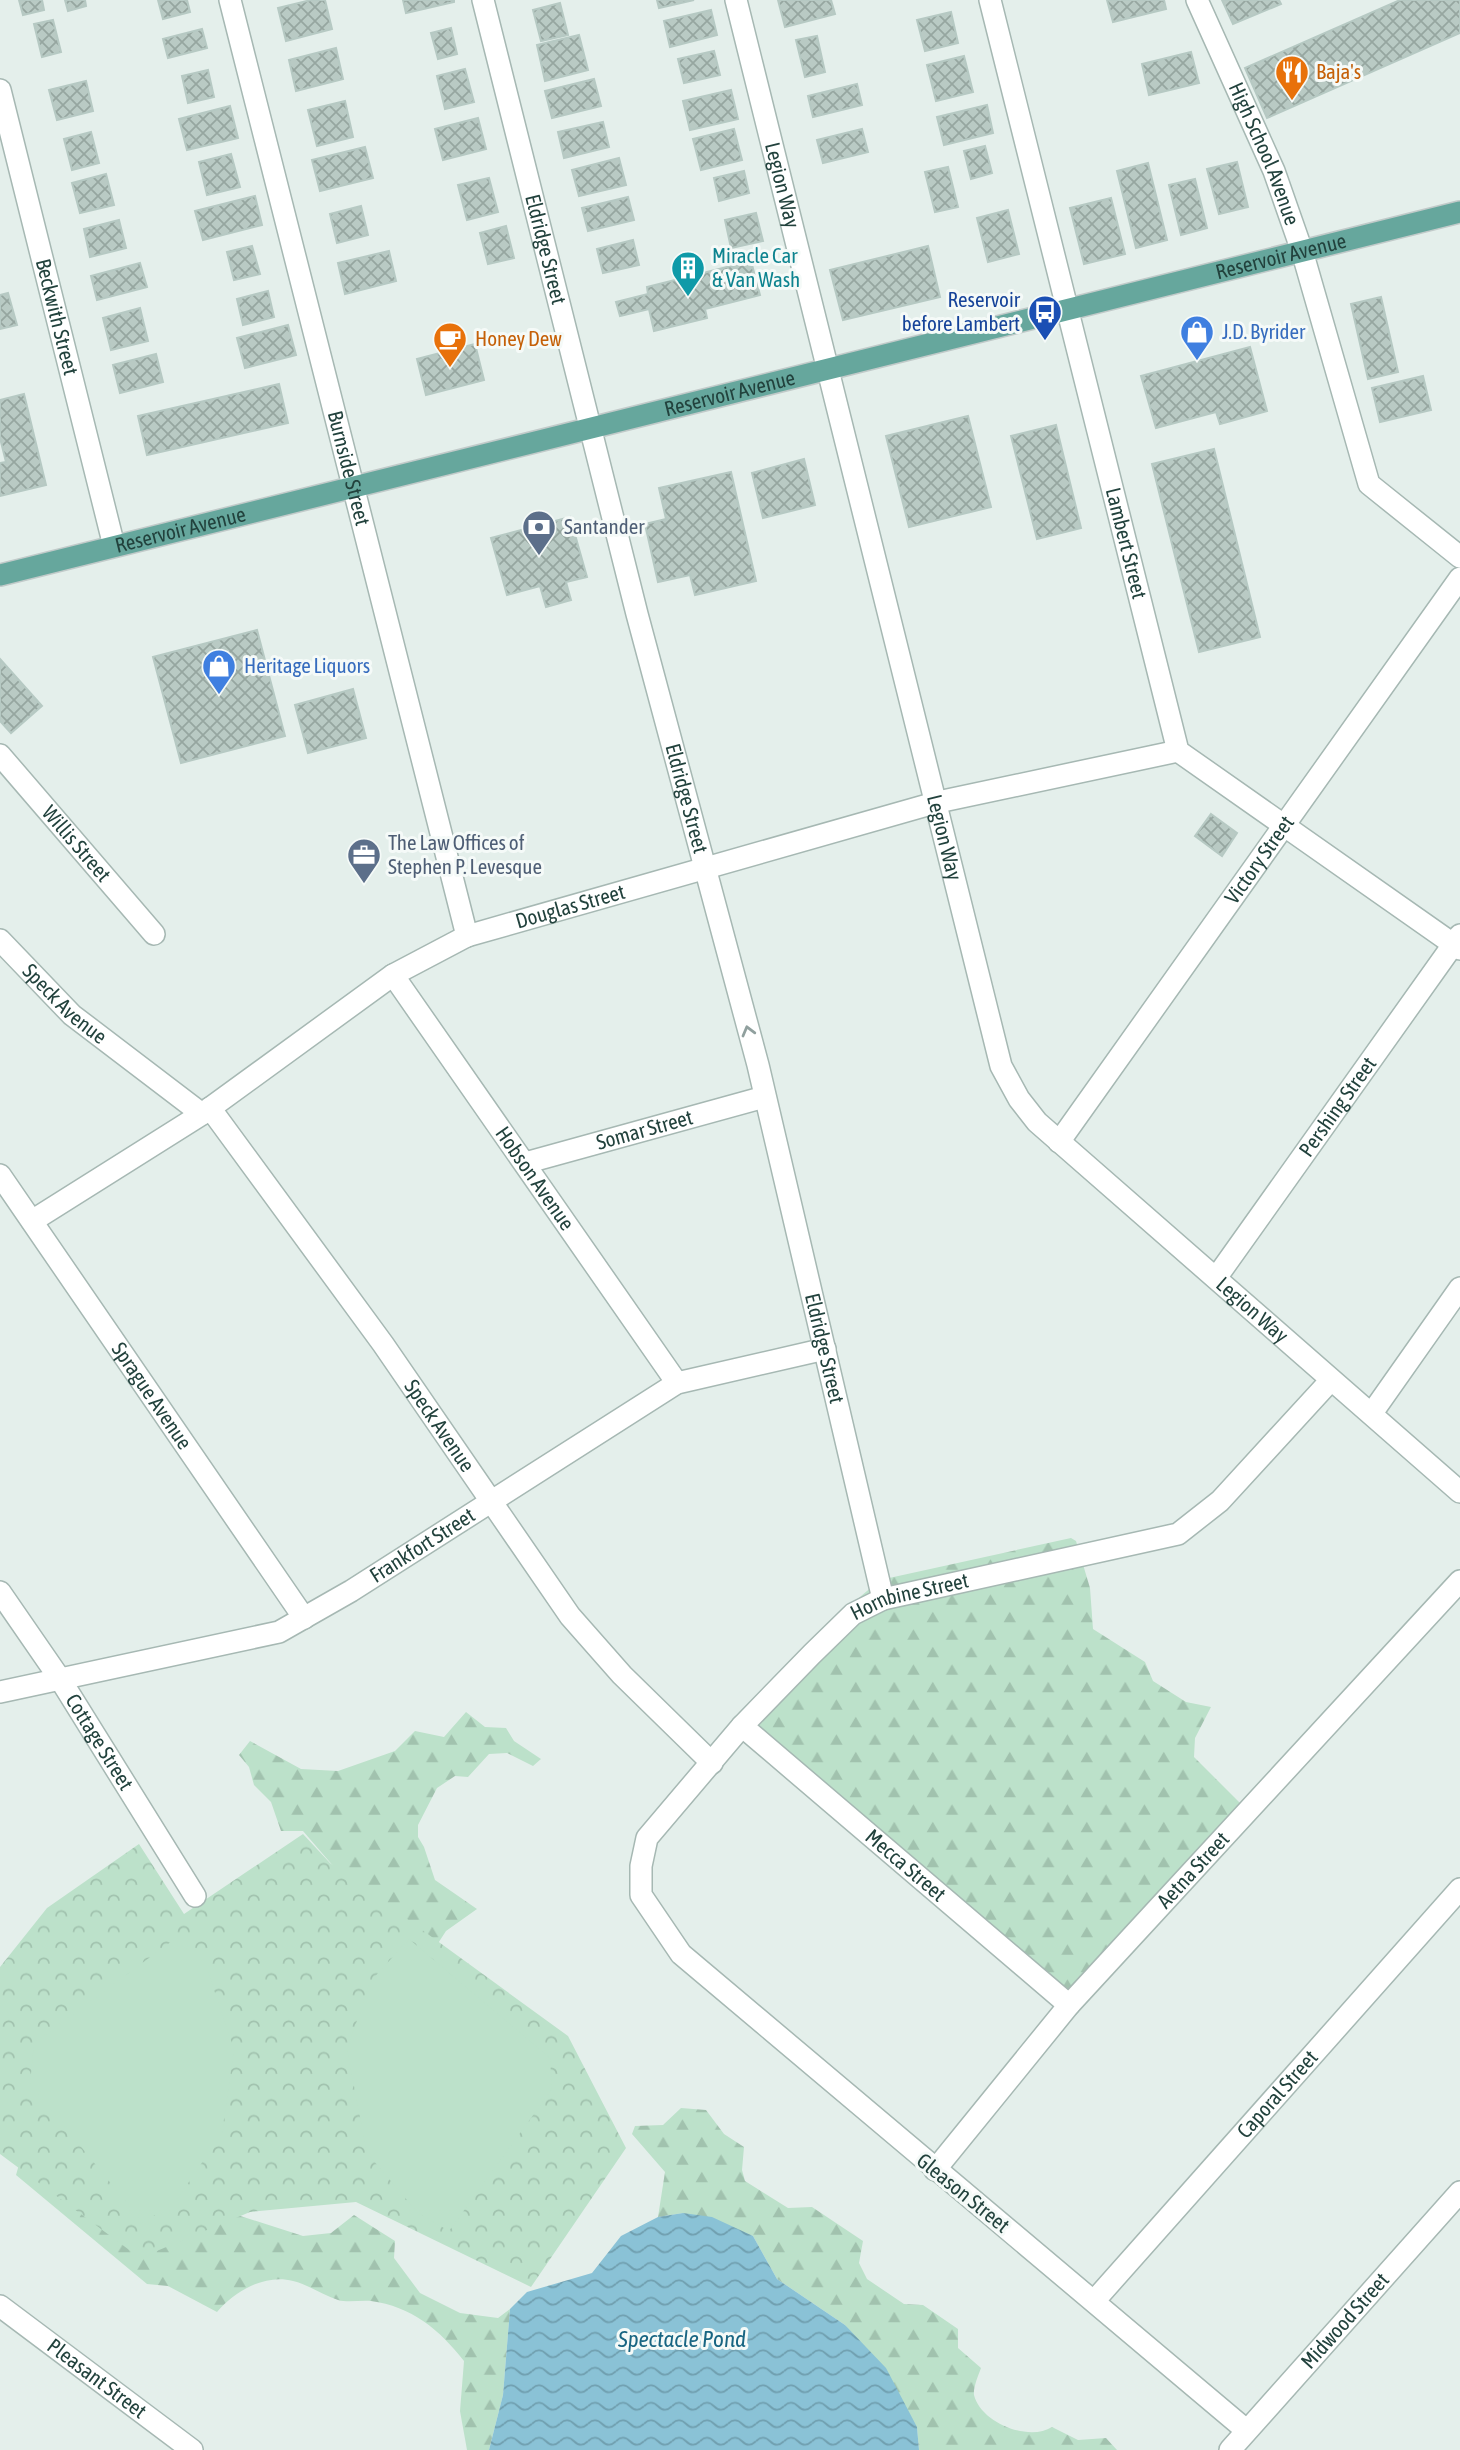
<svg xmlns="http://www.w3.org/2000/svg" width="1460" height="2450" font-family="'Asap Condensed',sans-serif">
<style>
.forest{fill:url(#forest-firs)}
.park{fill:url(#park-crowns)}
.pitch{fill:#bce1ca}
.water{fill:url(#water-waves)}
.building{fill:url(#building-cross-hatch);stroke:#b6c9c3;stroke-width:2}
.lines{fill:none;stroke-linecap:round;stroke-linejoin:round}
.minor-casing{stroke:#a6b8b3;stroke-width:24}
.major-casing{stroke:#c1cac9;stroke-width:24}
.minor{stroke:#fff;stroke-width:21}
.major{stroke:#66a79d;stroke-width:21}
.oneway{stroke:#90a09e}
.labels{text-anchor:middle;stroke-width:6;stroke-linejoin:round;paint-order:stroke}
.food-label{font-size:21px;fill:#c56008;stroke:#f5faf8;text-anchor:start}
.street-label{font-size:21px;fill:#22423d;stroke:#f5faf8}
.culture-label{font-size:21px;fill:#0d838f;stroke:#f5faf8;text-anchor:start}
.transit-label{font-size:21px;fill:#164399;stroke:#f5faf8;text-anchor:end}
.shop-label{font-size:21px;fill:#366cbe;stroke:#f5faf8;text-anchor:start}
.service-label{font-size:21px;fill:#4e5e75;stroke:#f5faf8;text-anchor:start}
.water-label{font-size:23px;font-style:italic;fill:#186582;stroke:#f5faf8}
</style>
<defs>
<pattern id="forest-firs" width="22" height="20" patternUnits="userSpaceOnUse" patternTransform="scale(1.75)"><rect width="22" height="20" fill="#bce1ca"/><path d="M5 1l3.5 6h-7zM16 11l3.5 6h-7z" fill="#a1c2ae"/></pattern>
<pattern id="park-crowns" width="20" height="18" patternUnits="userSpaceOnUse" patternTransform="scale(1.75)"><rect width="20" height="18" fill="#bce1ca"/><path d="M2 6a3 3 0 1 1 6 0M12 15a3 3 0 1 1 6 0" fill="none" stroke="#a1c2ae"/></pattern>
<pattern id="water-waves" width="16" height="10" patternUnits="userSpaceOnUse" patternTransform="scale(1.75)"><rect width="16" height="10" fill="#8ac2d6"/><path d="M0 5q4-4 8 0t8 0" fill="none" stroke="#709faf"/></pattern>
<pattern id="building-cross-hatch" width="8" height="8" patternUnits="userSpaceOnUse" patternTransform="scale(1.75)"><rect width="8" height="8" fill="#b9cac4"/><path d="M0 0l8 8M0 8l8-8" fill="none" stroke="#96a6a0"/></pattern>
</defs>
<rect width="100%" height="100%" fill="#e4efeb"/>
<g class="forest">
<path d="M 1071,1538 L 1076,1541 L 1090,1588 L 1093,1629 L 1145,1662 L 1153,1681 L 1186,1702 L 1211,1707 L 1195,1738 L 1194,1757 L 1246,1809 L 1077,1999 L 754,1727 L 841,1613 L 880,1580 Z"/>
<path d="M 466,1712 L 485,1727 L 506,1728 L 514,1741 L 541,1759 L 533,1766 L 507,1753 L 489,1754 L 468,1777 L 455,1776 L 437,1788 L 418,1825 L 418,1837 L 424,1847 L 435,1880 L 477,1909 L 446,1931 L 433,1951 L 384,1925 L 303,1831 L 281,1831 L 271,1802 L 254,1785 L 249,1767 L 239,1755 L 250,1741 L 301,1769 L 338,1771 L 395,1751 L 415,1731 L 444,1737 Z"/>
<path d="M 681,2108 L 706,2110 L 724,2134 L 744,2147 L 742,2170 L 745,2181 L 788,2208 L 812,2207 L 863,2241 L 859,2263 L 867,2279 L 904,2304 L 923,2305 L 958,2329 L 958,2348 L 981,2368 C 978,2376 973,2388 974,2395 C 981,2423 1029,2442 1052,2427 L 1078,2440 L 1106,2438 L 1117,2450 L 919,2450 L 917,2427 L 845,2325 L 777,2279 L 753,2236 L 683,2213 L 658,2217 L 665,2172 L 632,2134 L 635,2126 L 663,2125 Z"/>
<path d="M 24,2147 L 303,2236 L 331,2233 L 354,2215 L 395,2241 L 394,2258 L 420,2293 L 460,2313 L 498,2318 L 510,2309 L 503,2395 L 489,2450 L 467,2450 L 460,2411 L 464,2361 C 440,2330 411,2306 371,2301 C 360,2300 348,2303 338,2300 C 323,2295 309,2285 293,2281 C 265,2273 234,2292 217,2312 L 168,2286 L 147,2284 L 16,2175 Z"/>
</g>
<path class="park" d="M 303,1834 L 330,1863 L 568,2036 L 626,2148 L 531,2287 L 356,2202 L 250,2212 L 140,2258 L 0,2154 L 0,1967 L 47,1908 L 139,1844 L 184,1914 Z"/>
<g class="pitch">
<path d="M 176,1938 L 207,1969 L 234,2049 L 222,2133 L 176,2201 L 143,2223 L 30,2084 L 34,2043 Z"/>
<path d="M 409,1939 L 550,2058 L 552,2089 L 449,2231 L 418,2213 L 367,2153 L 347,2050 L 370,1982 Z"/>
</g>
<path class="water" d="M 683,2213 L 712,2217 L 753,2236 L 777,2279 L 845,2325 L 886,2368 L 917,2427 L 919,2450 L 489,2450 L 503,2395 L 510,2309 L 527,2292 L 592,2273 L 621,2236 L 658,2217 Z"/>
<g class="building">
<path d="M 19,0 L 42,0 L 44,10 L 23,15 Z"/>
<path d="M 65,0 L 85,0 L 86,6 L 68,11 Z"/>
<path d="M 158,0 L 187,0 L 190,12 L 163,19 Z"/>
<path d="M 311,0 L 325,0 L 332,29 L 286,41 L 278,8 Z"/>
<path d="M 403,0 L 454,0 L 454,2 L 406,13 Z"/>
<path d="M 657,0 L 694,0 L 659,8 Z"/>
<path d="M 778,0 L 831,0 L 835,14 L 785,27 Z"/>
<path d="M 1107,0 L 1164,0 L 1166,9 L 1113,22 Z"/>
<path d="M 1222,0 L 1279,0 L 1281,4 L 1233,24 Z"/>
<path d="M 1400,0 L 1460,0 L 1460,33 L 1267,118 L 1245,68 Z"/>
<path d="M 560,3 L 568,35 L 541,41 L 533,10 Z"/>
<path d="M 711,10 L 717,35 L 670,47 L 664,21 Z"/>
<path d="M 951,12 L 958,43 L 925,51 L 917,20 Z"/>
<path d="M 53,20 L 61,52 L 42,57 L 34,24 Z"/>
<path d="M 451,28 L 457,54 L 438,59 L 431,33 Z"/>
<path d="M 202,29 L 207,48 L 168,58 L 163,39 Z"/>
<path d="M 579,35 L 588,70 L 545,81 L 537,45 Z"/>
<path d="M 817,36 L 825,72 L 805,77 L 796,40 Z"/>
<path d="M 336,48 L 343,79 L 296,91 L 289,60 Z"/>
<path d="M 714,51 L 720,75 L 684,83 L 678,59 Z"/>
<path d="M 1191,52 L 1199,83 L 1149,95 L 1142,64 Z"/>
<path d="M 964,56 L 973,92 L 936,101 L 927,65 Z"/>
<path d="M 465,69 L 474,102 L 445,109 L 437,76 Z"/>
<path d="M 208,70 L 214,97 L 188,103 L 182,76 Z"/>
<path d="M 594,79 L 601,106 L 552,118 L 545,91 Z"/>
<path d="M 86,81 L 93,111 L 57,120 L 49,90 Z"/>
<path d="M 857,84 L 862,105 L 813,117 L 808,96 Z"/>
<path d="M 731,90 L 738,119 L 690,130 L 683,101 Z"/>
<path d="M 345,101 L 353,137 L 317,146 L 308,110 Z"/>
<path d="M 987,105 L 993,133 L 944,145 L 937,117 Z"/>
<path d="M 230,106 L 238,138 L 187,150 L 179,119 Z"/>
<path d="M 478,118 L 486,149 L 443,160 L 435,129 Z"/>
<path d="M 603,122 L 609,147 L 564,158 L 558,132 Z"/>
<path d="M 734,129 L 742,160 L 701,170 L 693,139 Z"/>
<path d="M 862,129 L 868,152 L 823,163 L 817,140 Z"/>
<path d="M 91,132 L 99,163 L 72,170 L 64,139 Z"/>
<path d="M 985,146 L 992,173 L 971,179 L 964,151 Z"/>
<path d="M 365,147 L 373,178 L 320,191 L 312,160 Z"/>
<path d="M 231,154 L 240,187 L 207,195 L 199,162 Z"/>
<path d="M 619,158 L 626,185 L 579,196 L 572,170 Z"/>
<path d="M 1237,162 L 1248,207 L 1219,214 L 1207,169 Z"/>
<path d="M 1148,163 L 1167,240 L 1136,248 L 1117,171 Z"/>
<path d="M 948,167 L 958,207 L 935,212 L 925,172 Z"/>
<path d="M 744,171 L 749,193 L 719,201 L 714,178 Z"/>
<path d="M 106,174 L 114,205 L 80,213 L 72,183 Z"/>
<path d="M 489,178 L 498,212 L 467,220 L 458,185 Z"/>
<path d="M 1195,179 L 1207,228 L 1181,235 L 1169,185 Z"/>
<path d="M 255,196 L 262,225 L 203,240 L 195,211 Z"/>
<path d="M 628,197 L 634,220 L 588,231 L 582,208 Z"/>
<path d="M 1111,198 L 1125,254 L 1084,264 L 1070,208 Z"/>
<path d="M 361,206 L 368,235 L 337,243 L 330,214 Z"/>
<path d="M 1008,210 L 1019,254 L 988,262 L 977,218 Z"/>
<path d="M 756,213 L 763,241 L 731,248 L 725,220 Z"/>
<path d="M 119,220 L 126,248 L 90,257 L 84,229 Z"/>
<path d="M 506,226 L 514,258 L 488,264 L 480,233 Z"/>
<path d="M 633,240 L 639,265 L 603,273 L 597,249 Z"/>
<path d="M 252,246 L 260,274 L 234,280 L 227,252 Z"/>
<path d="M 928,246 L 940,297 L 843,320 L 830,270 Z"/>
<path d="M 389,251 L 396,281 L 345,294 L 338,263 Z"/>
<path d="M 751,261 L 760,295 L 705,309 L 707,318 L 654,331 L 649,309 L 620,316 L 616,302 L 648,294 L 647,287 Z"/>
<path d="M 140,263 L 147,287 L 97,300 L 91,276 Z"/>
<path d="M 268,291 L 274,317 L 243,325 L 237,299 Z"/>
<path d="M 8,293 L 17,325 L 0,329 L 0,295 Z"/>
<path d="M 1381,297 L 1398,372 L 1368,379 L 1351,304 Z"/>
<path d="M 140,308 L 148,341 L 111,350 L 103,318 Z"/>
<path d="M 288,325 L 296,355 L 245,368 L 237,338 Z"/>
<path d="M 475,344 L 484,380 L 426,395 L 417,359 Z"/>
<path d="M 1250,347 L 1267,411 L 1220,424 L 1216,412 L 1156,428 L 1141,376 Z"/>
<path d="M 156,354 L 163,382 L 120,393 L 113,365 Z"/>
<path d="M 1423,376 L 1431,410 L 1380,422 L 1372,388 Z"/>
<path d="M 279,384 L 288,423 L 147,455 L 138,416 Z"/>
<path d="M 24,394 L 46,485 L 0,496 L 0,463 L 6,462 L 0,438 L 0,400 Z"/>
<path d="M 968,416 L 991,507 L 909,527 L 886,436 Z"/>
<path d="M 1056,425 L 1081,528 L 1037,539 L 1011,436 Z"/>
<path d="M 1214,449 L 1260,637 L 1199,652 L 1152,464 Z"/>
<path d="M 804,459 L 815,505 L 763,518 L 752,473 Z"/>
<path d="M 731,472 L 756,581 L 695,595 L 690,575 L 658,582 L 645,524 L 666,519 L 659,488 Z"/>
<path d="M 570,517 L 587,577 L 566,582 L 571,600 L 546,607 L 540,586 L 507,595 L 491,538 Z"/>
<path d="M 257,630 L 285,736 L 181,763 L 153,657 Z"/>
<path d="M 0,659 L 42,706 L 11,733 L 0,721 Z"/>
<path d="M 353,689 L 366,738 L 308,753 L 295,705 Z"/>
<path d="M 1211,814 L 1237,833 L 1222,856 L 1195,836 Z"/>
</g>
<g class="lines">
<g class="minor-casing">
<g id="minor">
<path id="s1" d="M 230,0 L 467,936"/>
<path id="s2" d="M 483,0 L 637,614 L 758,1065 L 883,1599"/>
<path id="s3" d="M 736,0 L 1001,1066 L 1019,1099 L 1037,1122 L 1460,1492"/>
<path id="s4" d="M 990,0 L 1178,751 L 1460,949"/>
<path id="s5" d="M 1197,0 L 1274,171 L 1302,251 L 1369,484 L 1460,557"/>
<path id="s6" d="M 0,90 L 114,546"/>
<path id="s7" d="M 0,755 L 154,934"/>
<path id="s8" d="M 0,940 L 72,1015 L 202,1114"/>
<path id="s9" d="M 393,975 L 677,1383"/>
<path id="s10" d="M 210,1108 L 383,1344 L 570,1616 L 622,1675 L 712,1763"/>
<path id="s11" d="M 1059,1142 L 1460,578"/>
<path id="s12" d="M 525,1163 L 764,1097"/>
<path id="s13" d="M 0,1175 L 304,1618"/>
<path id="s14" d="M 32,1221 L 202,1114 L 393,975 L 467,936 L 938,802 L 1178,751"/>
<path id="s15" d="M 1216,1278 L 1460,935"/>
<path d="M 1372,1413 L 1460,1288"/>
<path id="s16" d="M 0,1592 L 60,1679 L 195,1896"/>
<path id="s17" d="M 0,1692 L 279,1632 L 351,1591 L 677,1383 L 825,1349"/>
<path id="s18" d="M 742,1726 L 1069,2005"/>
<path id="s19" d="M 935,2170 L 1069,2005 L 1460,1581"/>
<path id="s20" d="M 1095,2300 L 1460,1889"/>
<path id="s21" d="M 0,2306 L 192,2450"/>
<path id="s22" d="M 1246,2430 L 681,1954 L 641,1895 L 641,1866 L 647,1838 L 742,1726 L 812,1654 L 853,1614 L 883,1599 L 1178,1534 L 1220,1501 L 1331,1380"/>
<path id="s23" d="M 1230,2450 L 1460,2192"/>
</g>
</g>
<g class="major-casing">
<g id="major">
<path id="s24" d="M 0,575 L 1460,212"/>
</g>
</g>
<use href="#minor" class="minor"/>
<use href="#major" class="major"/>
</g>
<defs><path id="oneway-chevron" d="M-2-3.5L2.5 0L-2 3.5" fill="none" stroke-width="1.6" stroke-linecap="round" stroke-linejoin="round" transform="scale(1.75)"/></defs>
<use class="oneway" href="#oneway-chevron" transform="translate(748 1031) rotate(-105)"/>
<defs>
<g id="restaurant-pin" transform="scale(1.75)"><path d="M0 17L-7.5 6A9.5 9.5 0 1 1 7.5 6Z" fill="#e8710a" stroke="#f5faf8"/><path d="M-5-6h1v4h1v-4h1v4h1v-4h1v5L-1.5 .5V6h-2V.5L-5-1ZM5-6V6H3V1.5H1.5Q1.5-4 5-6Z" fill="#fff"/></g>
<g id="building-pin" transform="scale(1.75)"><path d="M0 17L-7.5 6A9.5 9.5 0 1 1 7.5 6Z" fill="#0f9aa8" stroke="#f5faf8"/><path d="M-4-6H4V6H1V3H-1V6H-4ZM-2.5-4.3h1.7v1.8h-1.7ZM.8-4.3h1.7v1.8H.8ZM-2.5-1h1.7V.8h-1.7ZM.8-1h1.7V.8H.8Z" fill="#fff"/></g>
<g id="bus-pin" transform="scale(1.75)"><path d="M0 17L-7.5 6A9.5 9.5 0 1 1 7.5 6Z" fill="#1a4fb4" stroke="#f5faf8"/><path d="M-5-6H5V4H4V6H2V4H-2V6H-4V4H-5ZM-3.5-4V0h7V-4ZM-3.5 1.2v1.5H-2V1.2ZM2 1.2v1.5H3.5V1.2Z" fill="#fff"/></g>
<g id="shop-pin" transform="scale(1.75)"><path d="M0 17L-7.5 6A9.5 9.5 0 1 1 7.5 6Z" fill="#3f7fe0" stroke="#f5faf8"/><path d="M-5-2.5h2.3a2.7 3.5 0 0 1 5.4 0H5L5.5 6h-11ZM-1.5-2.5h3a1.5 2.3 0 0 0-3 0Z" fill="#fff"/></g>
<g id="cafe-pin" transform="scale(1.75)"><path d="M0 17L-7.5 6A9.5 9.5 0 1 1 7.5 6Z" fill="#e8710a" stroke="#f5faf8"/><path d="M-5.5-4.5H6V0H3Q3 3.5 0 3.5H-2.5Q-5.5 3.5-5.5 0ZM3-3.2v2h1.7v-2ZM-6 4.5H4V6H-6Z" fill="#fff"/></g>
<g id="bank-pin" transform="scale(1.75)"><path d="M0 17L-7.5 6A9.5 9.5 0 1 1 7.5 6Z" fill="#5c6f8a" stroke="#f5faf8"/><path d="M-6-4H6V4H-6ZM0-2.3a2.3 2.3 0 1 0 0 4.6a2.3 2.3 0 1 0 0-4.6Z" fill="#fff"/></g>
<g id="office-pin" transform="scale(1.75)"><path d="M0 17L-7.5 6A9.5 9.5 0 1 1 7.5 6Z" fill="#5c6f8a" stroke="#f5faf8"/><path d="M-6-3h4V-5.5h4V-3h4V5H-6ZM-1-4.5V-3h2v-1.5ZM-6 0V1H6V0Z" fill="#fff"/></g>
</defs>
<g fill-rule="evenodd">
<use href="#restaurant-pin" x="1292" y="72"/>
<use href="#building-pin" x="688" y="268"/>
<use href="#bus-pin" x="1045" y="312"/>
<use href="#shop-pin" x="1197" y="332"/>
<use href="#cafe-pin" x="450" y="339"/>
<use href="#bank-pin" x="539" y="527"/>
<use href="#shop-pin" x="219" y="666"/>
<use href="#office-pin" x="364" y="855"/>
</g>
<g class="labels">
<g class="food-label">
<text x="1316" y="79">Baja's</text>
<text x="475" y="346">Honey Dew</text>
</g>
<g class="street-label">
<text dy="7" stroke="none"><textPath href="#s5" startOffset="168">High School Avenue</textPath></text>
<text dy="7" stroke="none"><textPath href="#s3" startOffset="191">Legion Way</textPath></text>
<text dy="7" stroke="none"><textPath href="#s2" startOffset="257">Eldridge Street</textPath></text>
<text dy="7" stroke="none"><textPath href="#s24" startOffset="1320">Reservoir Avenue</textPath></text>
<text dy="7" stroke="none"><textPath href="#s6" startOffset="234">Beckwith Street</textPath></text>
<text dy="7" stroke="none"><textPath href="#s24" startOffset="752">Reservoir Avenue</textPath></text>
<text dy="7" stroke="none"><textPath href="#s1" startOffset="483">Burnside Street</textPath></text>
<text dy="7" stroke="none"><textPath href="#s24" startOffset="186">Reservoir Avenue</textPath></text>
<text dy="7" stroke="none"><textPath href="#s4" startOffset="560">Lambert Street</textPath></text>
<text dy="7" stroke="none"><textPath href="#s2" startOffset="824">Eldridge Street</textPath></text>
<text dy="7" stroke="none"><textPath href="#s3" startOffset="863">Legion Way</textPath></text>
<text dy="7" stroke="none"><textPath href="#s7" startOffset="117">Willis Street</textPath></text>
<text dy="7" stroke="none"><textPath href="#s11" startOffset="346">Victory Street</textPath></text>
<text dy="7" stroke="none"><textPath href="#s14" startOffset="628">Douglas Street</textPath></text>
<text dy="7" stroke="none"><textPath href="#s8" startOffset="91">Speck Avenue</textPath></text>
<text dy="7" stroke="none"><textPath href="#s15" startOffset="210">Pershing Street</textPath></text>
<text dy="7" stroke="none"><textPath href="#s12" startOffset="124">Somar Street</textPath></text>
<text dy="7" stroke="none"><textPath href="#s9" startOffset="248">Hobson Avenue</textPath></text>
<text dy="7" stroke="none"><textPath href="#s3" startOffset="1451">Legion Way</textPath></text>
<text dy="7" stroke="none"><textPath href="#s2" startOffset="1391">Eldridge Street</textPath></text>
<text dy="7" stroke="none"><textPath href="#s13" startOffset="268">Sprague Avenue</textPath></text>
<text dy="7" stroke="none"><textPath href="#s10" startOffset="392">Speck Avenue</textPath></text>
<text dy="7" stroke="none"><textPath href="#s17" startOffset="453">Frankfort Street</textPath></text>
<text dy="7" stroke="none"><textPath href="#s22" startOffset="1232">Hornbine Street</textPath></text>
<text dy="7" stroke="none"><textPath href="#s16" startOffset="180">Cottage Street</textPath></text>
<text dy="7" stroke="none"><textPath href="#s18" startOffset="215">Mecca Street</textPath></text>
<text dy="7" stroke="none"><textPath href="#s19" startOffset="396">Aetna Street</textPath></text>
<text dy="7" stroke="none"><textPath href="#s20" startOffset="275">Caporal Street</textPath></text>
<text transform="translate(963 2193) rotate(39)" y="7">Gleason Street</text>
<text dy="7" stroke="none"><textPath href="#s23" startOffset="173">Midwood Street</textPath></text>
<text dy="7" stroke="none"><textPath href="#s21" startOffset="121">Pleasant Street</textPath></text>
</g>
<g class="culture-label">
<text x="712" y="263">Miracle Car<tspan x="712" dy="24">&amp; Van Wash</tspan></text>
</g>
<g class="transit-label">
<text x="1020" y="307">Reservoir<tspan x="1020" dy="24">before Lambert</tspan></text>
</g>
<g class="shop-label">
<text x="1222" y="339">J.D. Byrider</text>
<text x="244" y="673">Heritage Liquors</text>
</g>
<g class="service-label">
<text x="564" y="534">Santander</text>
<text x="388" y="850">The Law Offices of<tspan x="388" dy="24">Stephen P. Levesque</tspan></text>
</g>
<g class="water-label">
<text x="682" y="2347">Spectacle Pond</text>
</g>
</g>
</svg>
